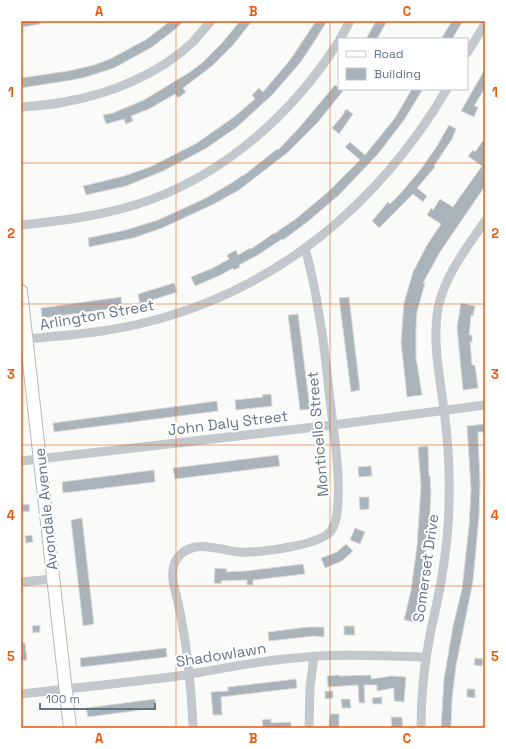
<svg xmlns="http://www.w3.org/2000/svg" width="506" height="749" font-family="'Space Grotesk',sans-serif">
<style>
.building{fill:#aab3b9;stroke:#dcdcda}
.lines{fill:none;stroke-linecap:round;stroke-linejoin:round}
.secondary-casing{stroke:#b3babf;stroke-width:14}
.street{stroke:#c3c8cc;stroke-width:9}
.secondary{stroke:#fff;stroke-width:12}
.grid{fill:none;stroke:#e8590c;stroke-width:1;stroke-opacity:0.55}
.labels{text-anchor:middle;stroke-width:4;stroke-linejoin:round;paint-order:stroke}
.street-label{font-size:15px;fill:#657683;stroke:#fff}
.neatline{fill:none;stroke:#e8590c;stroke-width:1.5}
.grid-label{font-size:13px;text-anchor:middle;font-weight:bold;fill:#e8590c}
</style>
<rect width="100%" height="100%" fill="#fafaf8"/>
<g class="building">
<path d="M 22,21 L 40,21 L 40,24 L 23,27 Z"/>
<path d="M 170,21 L 184,21 L 173,31 L 152,47 L 114,68 L 86,77 L 72,80 L 21,88 L 21,78 L 68,71 L 94,65 L 110,59 L 147,39 Z"/>
<path d="M 240,21 L 252,21 L 233,45 L 212,66 L 183,88 L 186,92 L 178,98 L 175,94 L 149,109 L 131,116 L 133,121 L 126,124 L 124,119 L 106,124 L 103,115 L 113,113 L 144,100 L 190,72 L 202,63 L 222,43 Z"/>
<path d="M 316,21 L 327,21 L 316,39 L 300,63 L 272,95 L 237,127 L 205,149 L 163,171 L 126,186 L 86,195 L 83,186 L 124,176 L 150,167 L 197,143 L 234,117 L 255,99 L 252,95 L 259,88 L 263,92 L 290,60 Z"/>
<path d="M 376,21 L 387,21 L 377,39 L 366,39 Z"/>
<path d="M 452,21 L 463,21 L 452,39 L 441,39 Z"/>
<path d="M 485,69 L 485,92 L 483,91 L 474,106 L 478,107 L 474,117 L 461,111 Z"/>
<path d="M 335,85 L 343,91 L 318,122 L 287,153 L 239,190 L 214,204 L 162,228 L 133,238 L 89,247 L 88,238 L 126,230 L 158,220 L 206,198 L 233,182 L 243,175 L 243,176 L 277,149 L 278,150 L 298,129 Z"/>
<path d="M 412,89 L 423,89 L 404,120 L 378,154 L 339,195 L 306,223 L 283,240 L 282,239 L 258,255 L 239,265 L 240,267 L 234,270 L 233,268 L 221,275 L 195,286 L 191,277 L 213,268 L 229,259 L 227,255 L 236,250 L 238,255 L 250,248 L 251,249 L 274,233 L 274,234 L 297,218 L 329,191 L 360,160 L 345,147 L 350,142 L 365,155 L 395,118 Z"/>
<path d="M 346,109 L 353,114 L 339,134 L 332,128 L 342,116 Z"/>
<path d="M 449,125 L 456,129 L 452,139 L 434,166 L 435,167 L 417,188 L 427,196 L 423,202 L 413,194 L 379,228 L 372,221 L 388,202 L 390,204 L 400,194 L 421,169 L 437,146 Z"/>
<path d="M 485,138 L 485,186 L 440,252 L 423,283 L 425,283 L 417,312 L 416,327 L 416,357 L 422,395 L 407,397 L 401,342 L 404,303 L 413,272 L 427,245 L 441,224 L 427,215 L 431,208 L 433,210 L 440,199 L 453,207 L 457,201 L 482,166 L 468,156 L 473,150 L 475,152 Z"/>
<path d="M 174,283 L 177,292 L 140,304 L 138,294 Z"/>
<path d="M 121,297 L 122,307 L 118,308 L 42,318 L 41,308 Z"/>
<path d="M 349,297 L 360,390 L 351,392 L 339,298 Z"/>
<path d="M 461,303 L 475,306 L 473,316 L 471,315 L 469,335 L 472,335 L 472,342 L 470,342 L 472,365 L 475,365 L 478,388 L 463,390 L 457,327 Z"/>
<path d="M 298,314 L 310,409 L 300,410 L 288,315 Z"/>
<path d="M 271,394 L 272,406 L 236,410 L 235,400 L 263,397 L 262,395 Z"/>
<path d="M 217,401 L 218,411 L 54,432 L 53,423 Z"/>
<path d="M 485,424 L 485,432 L 478,432 L 478,437 L 480,482 L 479,516 L 473,581 L 456,666 L 452,699 L 451,728 L 441,728 L 444,679 L 453,626 L 462,589 L 469,526 L 471,489 L 467,426 Z"/>
<path d="M 428,446 L 429,476 L 430,476 L 431,492 L 430,513 L 424,567 L 414,622 L 404,620 L 411,590 L 417,546 L 421,486 L 418,447 Z"/>
<path d="M 278,455 L 280,466 L 175,479 L 173,468 Z"/>
<path d="M 371,466 L 372,476 L 359,477 L 358,467 Z"/>
<path d="M 154,470 L 155,482 L 63,493 L 62,482 Z"/>
<path d="M 359,497 L 369,497 L 369,509 L 360,510 Z"/>
<path d="M 29,504 L 30,511 L 22,512 L 22,505 Z"/>
<path d="M 82,518 L 94,624 L 83,626 L 71,520 Z"/>
<path d="M 355,528 L 365,532 L 360,544 L 350,540 Z"/>
<path d="M 32,535 L 33,542 L 26,543 L 25,536 Z"/>
<path d="M 346,544 L 353,551 L 342,561 L 325,568 L 321,558 L 337,552 Z"/>
<path d="M 303,564 L 305,574 L 253,580 L 253,585 L 247,585 L 247,580 L 221,581 L 221,584 L 214,583 L 215,568 L 227,569 L 226,572 L 246,571 Z"/>
<path d="M 40,625 L 40,632 L 33,633 L 32,626 Z"/>
<path d="M 344,626 L 354,626 L 355,635 L 344,635 Z"/>
<path d="M 308,627 L 324,627 L 324,637 L 314,636 L 269,641 L 268,632 Z"/>
<path d="M 21,643 L 25,643 L 27,660 L 21,661 Z"/>
<path d="M 166,648 L 167,657 L 81,667 L 80,658 Z"/>
<path d="M 475,658 L 483,659 L 482,666 L 474,665 Z"/>
<path d="M 339,675 L 339,676 L 371,675 L 371,679 L 392,676 L 406,677 L 404,702 L 394,701 L 394,688 L 377,691 L 377,685 L 364,685 L 365,703 L 359,703 L 358,685 L 328,687 L 327,676 Z"/>
<path d="M 296,679 L 297,688 L 221,697 L 222,715 L 213,715 L 211,692 L 228,691 L 228,687 Z"/>
<path d="M 467,689 L 475,689 L 475,698 L 467,697 Z"/>
<path d="M 325,691 L 333,691 L 333,698 L 325,699 Z"/>
<path d="M 382,697 L 382,704 L 373,704 L 372,698 Z"/>
<path d="M 155,699 L 156,708 L 88,717 L 86,708 Z"/>
<path d="M 341,699 L 350,699 L 351,708 L 342,708 Z"/>
<path d="M 330,714 L 339,714 L 339,727 L 329,727 Z"/>
<path d="M 391,717 L 402,717 L 403,728 L 392,728 Z"/>
<path d="M 271,719 L 271,723 L 291,722 L 291,728 L 263,728 L 262,720 Z"/>
</g>
<g class="lines">
<g class="secondary-casing">
<path id="secondary" d="M 21,291 L 70,728"/>
</g>
<g class="street">
<path d="M 340,39 L 350,21"/>
<path d="M 467,53 L 485,24"/>
<path d="M 21,107 C 35,106 50,105 64,102 C 110,94 158,75 193,42 C 199,35 205,28 211,21"/>
<path d="M 21,225 C 60,221 100,216 138,204 C 222,177 292,115 339,41"/>
<path d="M 21,340 C 63,335 106,333 147,322 C 278,289 379,204 447,89"/>
<path d="M 21,461 L 333,425 L 485,405"/>
<path d="M 21,582 L 53,579"/>
<path d="M 21,694 C 73,688 126,683 178,676 C 217,670 256,661 295,658 C 339,653 383,656 426,657"/>
<path d="M 193,728 C 191,684 187,641 177,598 C 174,587 170,573 175,562 C 179,554 186,549 195,547 C 209,544 224,551 238,552 C 257,553 319,546 331,531 C 334,526 336,520 337,514 C 341,479 335,442 331,408 C 327,377 325,346 319,315 C 316,293 311,270 305,248"/>
<path d="M 309,728 L 310,687 L 314,656"/>
<path d="M 421,728 C 421,697 424,665 430,635 C 434,615 439,596 442,576 C 446,551 449,526 449,501 C 450,471 448,440 444,410 C 440,377 432,342 438,308 C 445,275 466,249 485,221"/>
</g>
<use href="#secondary" class="secondary"/>
</g>
<path class="grid" d="M 176,21 L 176,728M 330,21 L 330,728M 21,163 L 485,163M 21,304 L 485,304M 21,445 L 485,445M 21,586 L 485,586"/>
<g class="labels">
<g class="street-label">
<text transform="translate(97 315) rotate(-10)" y="5">Arlington Street</text>
<text transform="translate(228 423) rotate(-7)" y="5">John Daly Street</text>
<text transform="translate(318 434) rotate(-95)" y="5">Monticello Street</text>
<text transform="translate(46 509) rotate(-96)" y="5">Avondale Avenue</text>
<text transform="translate(426 568) rotate(-82)" y="5">Somerset Drive</text>
<text transform="translate(221 655) rotate(-9)" y="5">Shadowlawn</text>
</g>
</g>
<rect width="506" height="749" fill="none" stroke="#ffffff" stroke-width="44"/>
<rect x="338" y="38" width="130" height="52" fill="#ffffff" stroke="#c1c8cd"/>
<rect x="346" y="51" width="20" height="6" fill="#ffffff" stroke="#c1c8cd"/>
<text x="374" y="58" font-size="12" fill="#657683">Road</text>
<rect x="346" y="68" width="20" height="12" fill="#aab3b9" stroke="#c1c8cd"/>
<text x="374" y="78" font-size="12" fill="#657683">Building</text>
<path d="M40 703v6h115v-6" fill="none" stroke="#657683" stroke-width="2"/>
<text x="46" y="703" font-size="12" fill="#657683" stroke="#ffffff" stroke-width="3" paint-order="stroke">100 m</text>
<rect x="22" y="22" width="462" height="705" class="neatline"/>
<g class="grid-label">
<text x="99" y="16">A</text>
<text x="253" y="16">B</text>
<text x="407" y="16">C</text>
<text x="11" y="97">1</text>
<text x="495" y="97">1</text>
<text x="11" y="238">2</text>
<text x="495" y="238">2</text>
<text x="11" y="379">3</text>
<text x="495" y="379">3</text>
<text x="11" y="520">4</text>
<text x="495" y="520">4</text>
<text x="11" y="661">5</text>
<text x="495" y="661">5</text>
<text x="99" y="743">A</text>
<text x="253" y="743">B</text>
<text x="407" y="743">C</text>
</g>
</svg>
